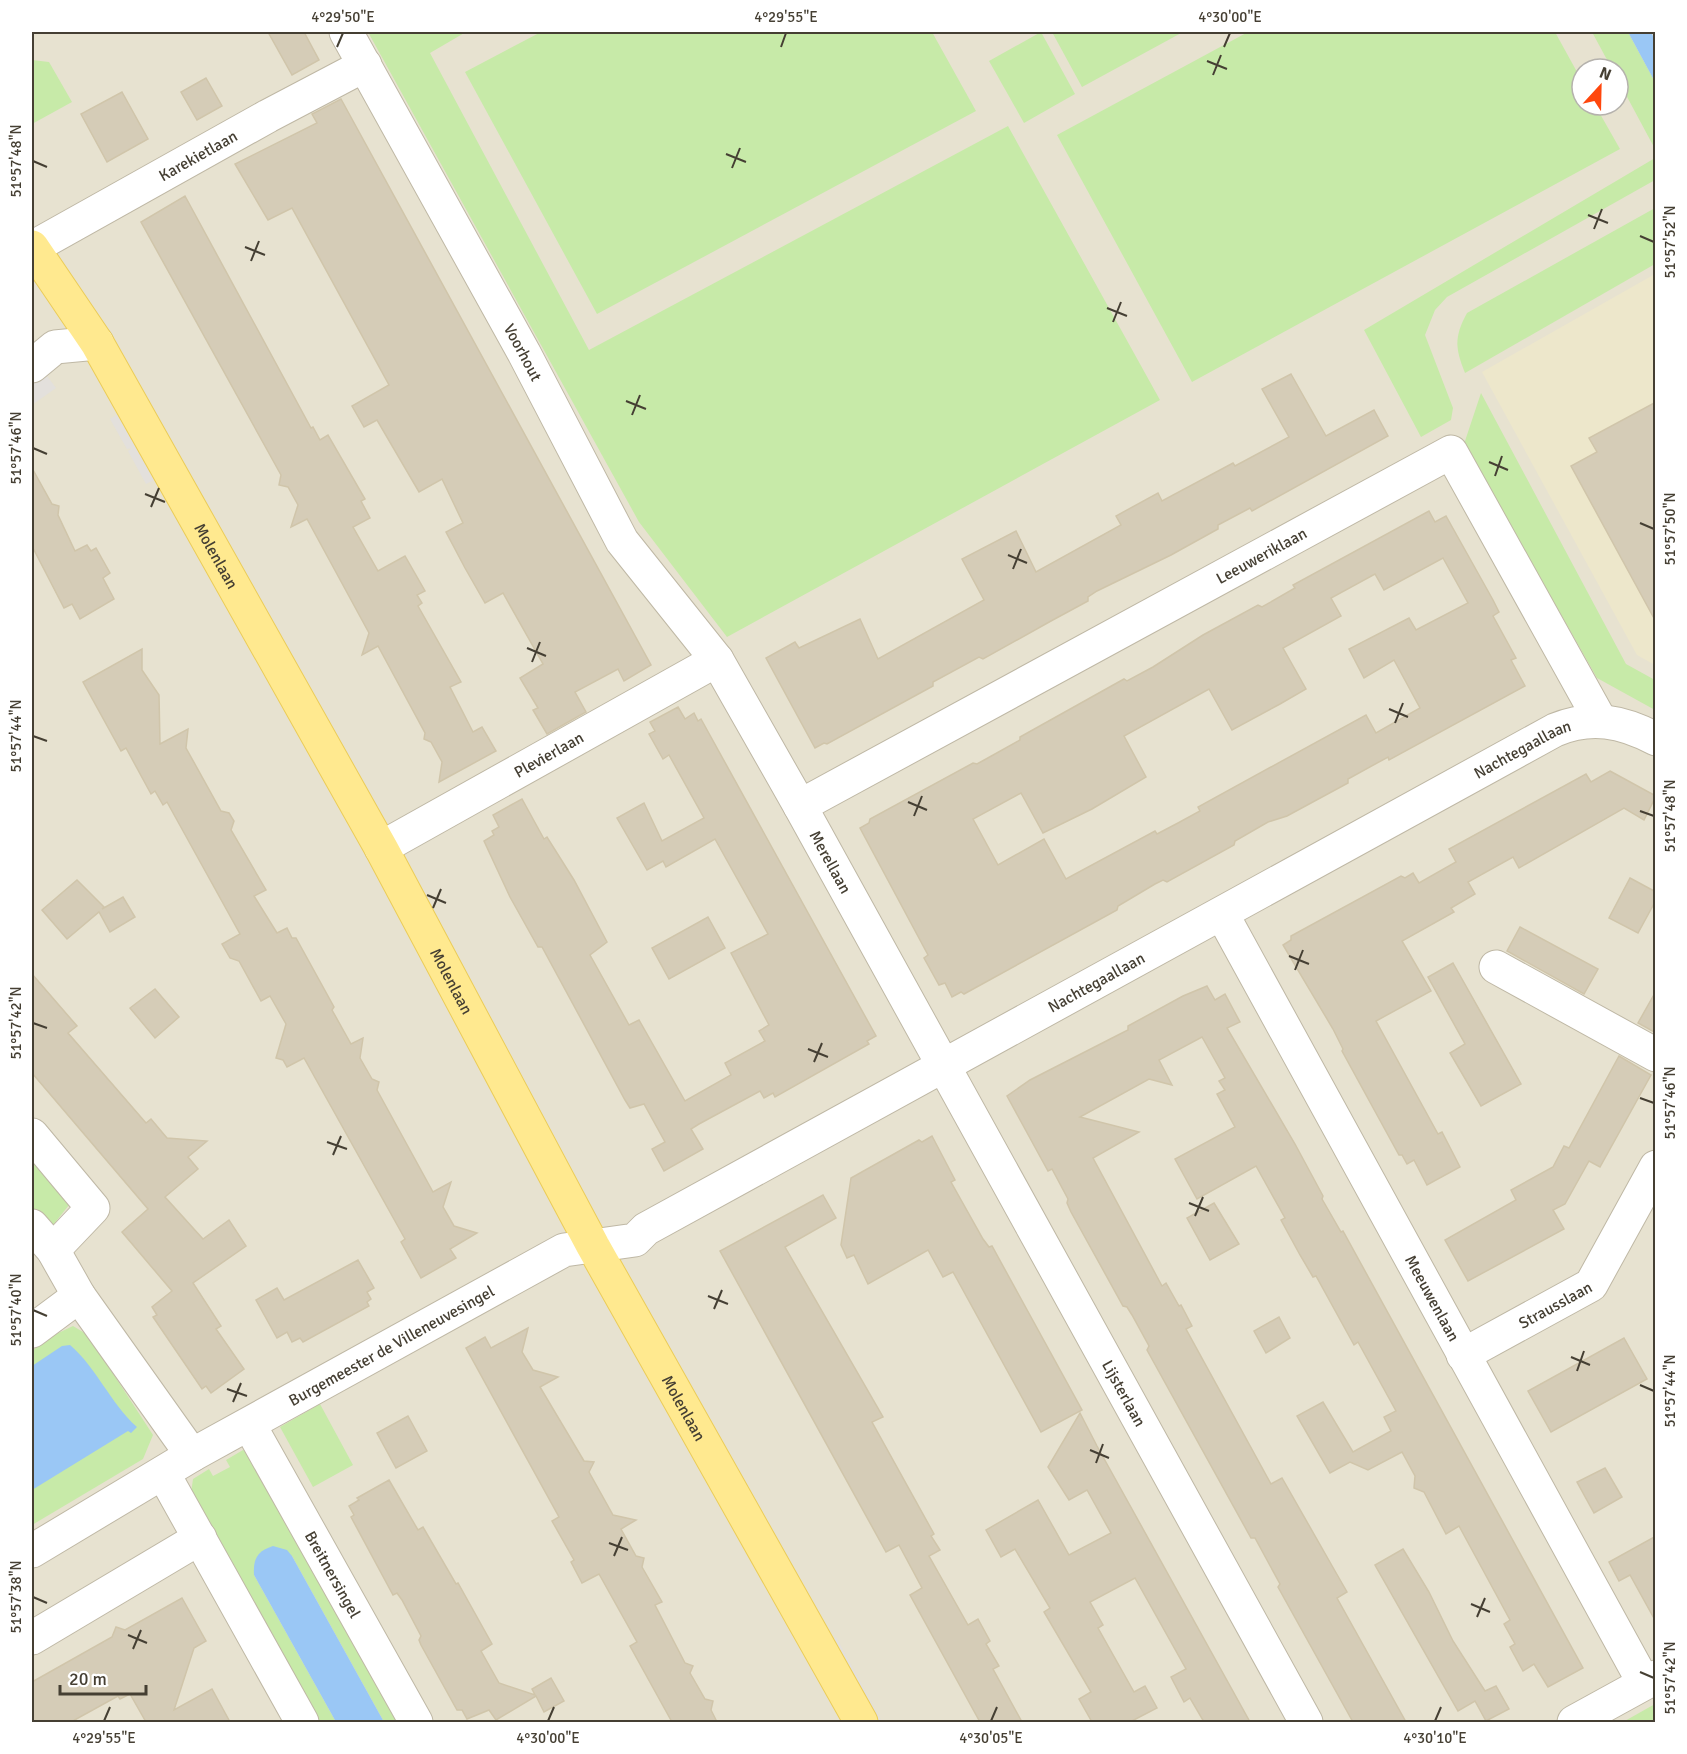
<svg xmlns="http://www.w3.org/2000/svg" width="1687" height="1754" font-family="Signika,sans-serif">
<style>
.residential{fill:#e7e2d0;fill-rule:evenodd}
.education{fill:#ede7cb}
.green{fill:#c7eaa8}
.parking{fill:#e3e0dc}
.water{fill:#9ac7f5}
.building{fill:#d5ccb7;stroke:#d0c5aa;stroke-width:1.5;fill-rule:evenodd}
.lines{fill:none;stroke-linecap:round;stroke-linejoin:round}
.minor-casing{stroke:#bfb8a5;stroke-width:35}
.major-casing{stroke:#ebcc58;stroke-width:35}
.minor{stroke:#fff;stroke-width:33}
.major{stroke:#ffe98f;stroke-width:33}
.ticks{fill:none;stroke:#453f33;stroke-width:2}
.labels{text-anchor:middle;stroke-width:5;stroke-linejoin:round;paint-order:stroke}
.street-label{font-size:16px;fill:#453f33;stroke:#fff}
.neatline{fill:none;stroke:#453f33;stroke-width:2}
.ticks-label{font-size:15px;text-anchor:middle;fill:#453f33}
</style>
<rect width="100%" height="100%" fill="#f3efe3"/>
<path class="residential" d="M 32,32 L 1655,32 L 1655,1722 L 32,1722 ZM 1582,69 L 1618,69 L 1618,105 L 1582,105 Z"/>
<path class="education" d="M 1655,274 L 1655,665 L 1637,655 L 1482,372 Z"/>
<g class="green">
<path d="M 368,32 L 466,32 L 430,53 L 589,350 L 1008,126 L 1160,400 L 727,637 L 639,522 Z"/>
<path d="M 541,32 L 932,32 L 976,111 L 597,314 L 465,72 Z"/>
<path d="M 1041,32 L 1075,94 L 1024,123 L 989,61 Z"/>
<path d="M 1052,32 L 1183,32 L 1082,87 Z"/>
<path d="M 1248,32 L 1555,32 L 1582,81 L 1582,105 L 1595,105 L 1620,149 L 1192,382 L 1057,135 Z"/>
<path d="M 1592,32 L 1628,32 L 1655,82 L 1655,149 L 1618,80 L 1618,69 L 1612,69 Z"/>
<path d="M 32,60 L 49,62 L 72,102 L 32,124 Z"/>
<path d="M 1655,158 L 1655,180 L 1447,297 L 1435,310 L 1425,335 L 1453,408 L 1451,420 L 1421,437 L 1364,330 Z"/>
<path d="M 1655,208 L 1655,264 L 1465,373 C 1455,348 1454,337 1467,313 Z"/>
<path d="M 1481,393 L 1626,664 L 1655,680 L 1655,710 L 1597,678 L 1464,444 Z"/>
<path d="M 32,1149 L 73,1200 L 53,1225 L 44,1224 L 32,1209 Z"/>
<path d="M 73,1326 L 88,1335 L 153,1435 L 143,1459 L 32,1525 L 32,1351 L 50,1337 Z"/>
<path d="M 320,1404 L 353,1465 L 313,1487 L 280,1427 Z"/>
<path d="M 243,1450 L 251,1454 L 405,1722 L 384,1722 L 292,1556 L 254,1575 L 336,1722 L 314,1722 L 191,1493 L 193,1479 L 209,1469 L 213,1476 L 230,1467 L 226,1460 Z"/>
<path d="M 1655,1704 L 1655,1722 L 1623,1722 Z"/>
</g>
<g class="parking">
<path d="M 32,356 L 56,388 L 32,405 Z"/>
<path d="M 118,414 L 154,480 L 146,484 L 128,451 L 132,448 L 127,449 L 110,419 Z"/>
<path d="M 836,1637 L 882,1722 L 875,1722 L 829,1641 Z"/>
</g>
<g class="water">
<path d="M 1628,32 L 1651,32 L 1655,40 L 1655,82 Z"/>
<path d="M 70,1345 C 97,1368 110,1403 137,1427 L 131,1433 L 128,1431 L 32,1490 L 32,1366 L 62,1346 Z"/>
<path d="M 273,1546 L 287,1550 L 292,1556 L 384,1722 L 336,1722 L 254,1575 C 253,1559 257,1551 273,1546 Z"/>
</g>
<g class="building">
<path d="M 268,32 L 304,32 L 319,60 L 292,75 Z"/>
<path d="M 206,78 L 222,106 L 197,120 L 181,92 Z"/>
<path d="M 122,92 L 148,139 L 107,162 L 81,114 Z"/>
<path d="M 341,99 L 651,665 L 624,681 L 618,669 L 575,692 L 586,712 L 547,734 L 533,710 L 538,708 L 520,678 L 543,664 L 503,593 L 485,603 L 465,568 L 446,532 L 463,523 L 442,479 L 419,492 L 377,420 L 364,427 L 352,406 L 389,385 L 292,208 L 268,220 L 235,164 L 317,123 L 312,114 Z"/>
<path d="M 185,196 L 311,428 L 313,427 L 320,440 L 328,435 L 365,499 L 361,501 L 370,518 L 353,527 L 378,571 L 405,556 L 425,591 L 417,595 L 422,603 L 418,606 L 461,682 L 450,687 L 473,732 L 482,727 L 496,751 L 439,782 L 442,762 L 431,742 L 424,739 L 425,733 L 378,646 L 362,655 L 369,633 L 307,519 L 291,527 L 298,505 L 288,487 L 279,485 L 281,475 L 141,222 Z"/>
<path d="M 1291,374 L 1326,436 L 1374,410 L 1388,436 L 1252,511 L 1250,508 L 1218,525 L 1218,529 L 1171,555 L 1097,591 L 1088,597 L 1088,601 L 1051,621 L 983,659 L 979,657 L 933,682 L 933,686 L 827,744 L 824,743 L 815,748 L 766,658 L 795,642 L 799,648 L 860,619 L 878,659 L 984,600 L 962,559 L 1016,531 L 1036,572 L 1121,525 L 1116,516 L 1158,493 L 1162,501 L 1233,463 L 1235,466 L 1289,437 L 1262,389 Z"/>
<path d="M 1656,402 L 1656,622 L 1571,466 L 1597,452 L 1589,438 Z"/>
<path d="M 32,468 L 52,504 L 59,506 L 58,515 L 75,551 L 87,545 L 91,551 L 96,548 L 110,573 L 103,578 L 114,599 L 80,619 L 72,604 L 64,608 L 32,546 Z"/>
<path d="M 1429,511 L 1435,522 L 1446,516 L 1493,600 L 1499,612 L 1493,616 L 1516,658 L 1511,660 L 1525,686 L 1389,760 L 1388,757 L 1348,779 L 1348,783 L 1287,816 L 1268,822 L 1235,841 L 1234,845 L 1167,882 L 1163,880 L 1155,884 L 1118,906 L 1117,910 L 964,994 L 961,992 L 952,997 L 945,983 L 939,985 L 924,958 L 928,955 L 860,828 L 869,823 L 870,819 L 973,763 L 977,764 L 986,759 L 1020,740 L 1020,737 L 1124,679 L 1127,681 L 1153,667 L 1203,635 L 1258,605 L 1262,607 L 1295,588 L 1293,585 ZM 1443,558 L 1468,603 L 1416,630 L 1409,618 L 1349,649 L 1364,678 L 1394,660 L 1420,708 L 1376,733 L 1366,715 L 1198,807 L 1200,811 L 1178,823 L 1157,834 L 1155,831 L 1066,879 L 1044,839 L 998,865 L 973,819 L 1021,793 L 1043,833 L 1092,809 L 1146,777 L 1124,736 L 1209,689 L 1232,730 L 1280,704 L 1306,689 L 1283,648 L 1341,616 L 1331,598 L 1375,574 L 1384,590 Z"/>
<path d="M 142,649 L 142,670 L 159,695 L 160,744 L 188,729 L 186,748 L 221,811 L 229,813 L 234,821 L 231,830 L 266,890 L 254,896 L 277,933 L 287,928 L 292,938 L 296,938 L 334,1007 L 332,1010 L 351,1044 L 363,1038 L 360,1058 L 372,1079 L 379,1082 L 377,1090 L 433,1192 L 451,1182 L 443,1207 L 454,1226 L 477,1233 L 450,1249 L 456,1258 L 421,1278 L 401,1242 L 405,1239 L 304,1058 L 287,1067 L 283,1060 L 276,1058 L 286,1024 L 270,996 L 261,1001 L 239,961 L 230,958 L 222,944 L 240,934 L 167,802 L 163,805 L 155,791 L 151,794 L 126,748 L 121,751 L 83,682 Z"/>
<path d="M 678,707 L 685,719 L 694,713 L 698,721 L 701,719 L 876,1036 L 867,1041 L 869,1044 L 775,1097 L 773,1093 L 764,1098 L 760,1091 L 699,1124 L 691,1129 L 703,1149 L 664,1171 L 652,1149 L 665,1142 L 644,1104 L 630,1108 L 625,1100 L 542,947 L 538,947 L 510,897 L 484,841 L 494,835 L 492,831 L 499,827 L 493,815 L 522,799 L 544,839 L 547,837 L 574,880 L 607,942 L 590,955 L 629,1025 L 639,1020 L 685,1101 L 731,1075 L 725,1063 L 765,1041 L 759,1031 L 769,1025 L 731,953 L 768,934 L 715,839 L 666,867 L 663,861 L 647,870 L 617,818 L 644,803 L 662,841 L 704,818 L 669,755 L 663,759 L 649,734 L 655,731 L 650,722 Z"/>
<path d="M 1610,771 L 1656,796 L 1644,820 L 1624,808 L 1519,868 L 1513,857 L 1468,882 L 1475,894 L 1451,908 L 1454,912 L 1402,941 L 1431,991 L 1376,1021 L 1438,1134 L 1442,1132 L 1460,1167 L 1427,1185 L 1414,1160 L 1407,1164 L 1402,1155 L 1399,1155 L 1342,1051 L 1343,1049 L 1333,1029 L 1283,945 L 1291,940 L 1291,936 L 1401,876 L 1405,878 L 1413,873 L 1419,883 L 1456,862 L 1449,849 L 1586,774 L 1591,782 Z"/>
<path d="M 1630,878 L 1656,892 L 1656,900 L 1638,933 L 1609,918 Z"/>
<path d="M 77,880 L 104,907 L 102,909 L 123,897 L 135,917 L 110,932 L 99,912 L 67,939 L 42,910 Z"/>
<path d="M 708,917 L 725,948 L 669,979 L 652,948 Z"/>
<path d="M 1520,927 L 1598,969 L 1584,994 L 1507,951 Z"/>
<path d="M 1453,963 L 1521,1084 L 1481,1106 L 1450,1053 L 1465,1044 L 1428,977 Z"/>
<path d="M 32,974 L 77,1026 L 68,1033 L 146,1123 L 151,1119 L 167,1138 L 207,1141 L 188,1157 L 198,1169 L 165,1197 L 203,1239 L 229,1220 L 246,1246 L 193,1283 L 221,1326 L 216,1329 L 244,1369 L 211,1393 L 206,1386 L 202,1389 L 153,1317 L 157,1315 L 152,1307 L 172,1291 L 122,1232 L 148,1209 L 32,1073 Z"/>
<path d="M 1207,986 L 1215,1000 L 1225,994 L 1240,1022 L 1227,1028 L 1295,1144 L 1323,1196 L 1322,1199 L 1341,1232 L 1343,1231 L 1583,1668 L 1548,1687 L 1534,1664 L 1523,1671 L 1510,1647 L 1515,1644 L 1504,1624 L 1510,1620 L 1484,1572 L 1459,1526 L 1446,1534 L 1424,1492 L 1414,1488 L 1415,1476 L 1402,1452 L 1368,1470 L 1350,1462 L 1330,1473 L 1297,1416 L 1323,1402 L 1353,1452 L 1391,1431 L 1384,1417 L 1396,1411 L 1358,1342 L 1354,1345 L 1316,1276 L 1313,1277 L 1300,1255 L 1281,1220 L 1285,1218 L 1256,1166 L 1197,1199 L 1175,1159 L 1235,1127 L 1217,1094 L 1225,1090 L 1219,1081 L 1225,1078 L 1202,1037 L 1159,1060 L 1172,1085 L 1149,1079 L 1080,1117 L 1139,1132 L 1093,1158 L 1162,1286 L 1166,1283 L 1179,1306 L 1181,1305 L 1192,1326 L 1186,1329 L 1271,1484 L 1282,1478 L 1335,1571 L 1347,1592 L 1337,1598 L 1406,1722 L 1353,1722 L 1278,1587 L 1280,1584 L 1255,1538 L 1251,1538 L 1147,1350 L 1149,1346 L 1132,1315 L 1127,1307 L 1123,1306 L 1071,1212 L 1067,1203 L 1068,1199 L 1052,1169 L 1048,1171 L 1007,1096 L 1030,1080 L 1120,1034 L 1128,1030 L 1128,1026 L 1183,996 Z"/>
<path d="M 155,989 L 179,1017 L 155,1038 L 130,1008 Z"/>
<path d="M 1656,991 L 1656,1033 L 1638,1023 Z"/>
<path d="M 1619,1056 L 1651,1075 L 1600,1167 L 1589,1161 L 1565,1204 L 1553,1210 L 1564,1229 L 1468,1281 L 1445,1240 L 1516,1200 L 1511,1190 L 1553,1167 L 1564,1146 L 1569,1148 Z"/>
<path d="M 932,1136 L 955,1180 L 951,1182 L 983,1239 L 989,1247 L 992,1246 L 1082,1410 L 1041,1432 L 953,1272 L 943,1277 L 928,1250 L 868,1284 L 854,1255 L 847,1258 L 841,1245 L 851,1178 L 919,1140 L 922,1142 Z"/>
<path d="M 823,1195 L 836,1218 L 785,1247 L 883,1417 L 872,1422 L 934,1534 L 931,1536 L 940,1550 L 929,1556 L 968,1625 L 978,1619 L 990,1641 L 986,1644 L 999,1666 L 993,1669 L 1022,1722 L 980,1722 L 910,1595 L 922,1588 L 899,1545 L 886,1552 L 720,1251 Z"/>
<path d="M 1214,1203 L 1239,1244 L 1210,1260 L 1187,1218 Z"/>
<path d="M 358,1260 L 374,1288 L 367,1292 L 371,1299 L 367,1302 L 369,1306 L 303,1342 L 300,1338 L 292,1342 L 287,1332 L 277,1338 L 256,1300 L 277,1288 L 284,1300 Z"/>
<path d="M 1279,1317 L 1290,1338 L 1266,1353 L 1254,1331 Z"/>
<path d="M 528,1328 L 522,1352 L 533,1370 L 558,1377 L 540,1387 L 584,1461 L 594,1462 L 589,1472 L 613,1515 L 636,1520 L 621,1529 L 636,1556 L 644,1558 L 642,1567 L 662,1602 L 655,1605 L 685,1663 L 693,1666 L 690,1673 L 705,1699 L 713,1701 L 711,1710 L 717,1722 L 672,1722 L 630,1646 L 637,1642 L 599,1574 L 582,1583 L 571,1562 L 574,1560 L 552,1521 L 559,1517 L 466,1348 L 485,1337 L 491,1348 Z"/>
<path d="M 1624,1338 L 1647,1379 L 1551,1432 L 1528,1391 Z"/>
<path d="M 1080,1413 L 1097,1446 L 1250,1722 L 1204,1722 L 1190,1698 L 1184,1702 L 1171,1677 L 1186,1669 L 1135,1578 L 1090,1602 L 1103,1625 L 1098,1628 L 1134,1692 L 1145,1686 L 1157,1708 L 1130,1722 L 1092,1722 L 1079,1699 L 1091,1692 L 1044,1612 L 1050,1608 L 1015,1549 L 1001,1557 L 986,1530 L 1038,1500 L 1069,1555 L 1111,1533 L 1087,1490 L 1069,1500 L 1048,1467 Z"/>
<path d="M 408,1416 L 427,1451 L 396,1468 L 377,1433 Z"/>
<path d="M 1605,1468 L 1622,1497 L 1594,1513 L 1577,1482 Z"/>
<path d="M 389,1480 L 418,1530 L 423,1527 L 456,1584 L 458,1583 L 492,1644 L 481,1651 L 499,1683 L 535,1695 L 532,1689 L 551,1678 L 564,1701 L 544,1712 L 536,1696 L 496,1720 L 489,1710 L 467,1719 L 462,1710 L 457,1710 L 421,1645 L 419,1640 L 421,1636 L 402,1600 L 397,1593 L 393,1595 L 351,1517 L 354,1515 L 349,1506 L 359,1500 L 357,1498 Z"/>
<path d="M 1656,1536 L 1656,1622 L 1630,1575 L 1619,1581 L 1609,1562 Z"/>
<path d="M 1403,1549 L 1429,1592 L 1453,1641 L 1485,1691 L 1496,1686 L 1509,1709 L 1486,1721 L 1475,1701 L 1458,1711 L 1375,1565 Z"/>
<path d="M 182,1598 L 206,1641 L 194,1648 L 174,1710 L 212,1689 L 230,1722 L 146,1722 L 130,1694 L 120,1699 L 118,1696 L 71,1722 L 32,1722 L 32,1682 L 112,1637 L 116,1627 L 125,1630 Z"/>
</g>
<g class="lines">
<g class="minor-casing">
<g id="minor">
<path id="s1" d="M 346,32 L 524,353 L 622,541 L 717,660 L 800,806 L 1306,1722"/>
<path id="s2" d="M 32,248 L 268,116 L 365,65"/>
<path d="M 32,366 L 55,347 L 97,343"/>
<path id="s3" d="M 800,806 L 1451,452 L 1600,720"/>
<path id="s4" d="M 381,848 L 717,660"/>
<path id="s5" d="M 1222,914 L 1644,1683"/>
<path d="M 1496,967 L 1656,1055"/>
<path d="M 32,1135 L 93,1208 L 53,1250"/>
<path d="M 32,1226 L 53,1250 L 79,1296 L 192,1455"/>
<path d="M 32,1331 L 79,1296"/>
<path id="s6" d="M 1463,1355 L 1591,1285 L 1656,1167"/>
<path id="s7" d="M 250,1426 L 416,1722"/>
<path d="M 163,1473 L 302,1722"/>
<path id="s8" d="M 32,1551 L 192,1455 L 564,1250 L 635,1240 L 646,1229 L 1555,730 C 1591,715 1622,721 1656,739"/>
<path d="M 32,1638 L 200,1538"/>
<path d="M 1574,1722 L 1656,1677"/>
</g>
</g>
<g class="major-casing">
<g id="major">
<path id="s9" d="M 32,247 L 97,343 L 381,848 L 593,1246 L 861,1722"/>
</g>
</g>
<use href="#minor" class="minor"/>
<use href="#major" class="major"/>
</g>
<path class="ticks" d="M 337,47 L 343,33M 781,47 L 786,33M 1224,47 L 1230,33M 1207,61 L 1227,69M 1213,75 L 1221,55M 726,154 L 746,162M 33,161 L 47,167M 732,168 L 740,148M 1588,215 L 1608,223M 1594,229 L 1602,209M 1640,236 L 1654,242M 245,247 L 265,255M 251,261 L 259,241M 1107,308 L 1127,316M 1113,322 L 1121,302M 626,401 L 646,409M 632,415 L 640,395M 33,448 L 47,454M 1489,462 L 1508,470M 1495,476 L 1502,456M 145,494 L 165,502M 151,507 L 159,488M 1640,523 L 1654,529M 1008,555 L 1027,563M 1013,569 L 1021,549M 527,648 L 546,656M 532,662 L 540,642M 1389,709 L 1408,717M 1395,723 L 1403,703M 33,736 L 47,741M 908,802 L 927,810M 1640,811 L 1654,816M 914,816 L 922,796M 427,895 L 446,903M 433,908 L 441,889M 1289,956 L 1309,964M 1295,970 L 1303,950M 33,1023 L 47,1028M 808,1049 L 828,1057M 814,1062 L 822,1043M 1640,1098 L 1654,1103M 327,1142 L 347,1149M 333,1155 L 341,1136M 1189,1203 L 1209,1211M 1195,1216 L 1203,1197M 708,1296 L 728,1304M 714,1309 L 722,1290M 33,1310 L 47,1316M 1571,1357 L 1590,1365M 1577,1371 L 1584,1351M 1640,1385 L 1654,1391M 227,1389 L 247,1396M 233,1402 L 241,1383M 1090,1450 L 1109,1458M 1096,1463 L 1103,1444M 609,1543 L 628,1550M 614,1556 L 622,1537M 33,1597 L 47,1603M 1471,1604 L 1490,1612M 1477,1617 L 1485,1598M 128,1635 L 147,1643M 133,1649 L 141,1630M 1640,1672 L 1654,1678M 104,1721 L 110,1707M 548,1721 L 554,1707M 991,1721 L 997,1707M 1435,1721 L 1441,1707"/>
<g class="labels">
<g class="street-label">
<text dy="6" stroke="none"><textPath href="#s2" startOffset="190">Karekietlaan</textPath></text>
<text dy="6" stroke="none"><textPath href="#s1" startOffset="366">Voorhout</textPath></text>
<text dy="6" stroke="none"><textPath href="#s3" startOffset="525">Leeuweriklaan</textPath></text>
<text dy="6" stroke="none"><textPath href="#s9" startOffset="360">Molenlaan</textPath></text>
<text dy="6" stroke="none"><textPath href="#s8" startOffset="1698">Nachtegaallaan</textPath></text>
<text dy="6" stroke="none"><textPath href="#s4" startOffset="192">Plevierlaan</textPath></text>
<text dy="6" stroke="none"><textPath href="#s1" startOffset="963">Merellaan</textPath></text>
<text dy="6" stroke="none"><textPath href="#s9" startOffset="846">Molenlaan</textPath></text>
<text dy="6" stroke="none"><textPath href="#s8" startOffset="1212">Nachtegaallaan</textPath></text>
<text dy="6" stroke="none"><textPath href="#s5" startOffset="438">Meeuwenlaan</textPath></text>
<text dy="6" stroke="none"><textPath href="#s6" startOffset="105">Strausslaan</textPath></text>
<text dy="6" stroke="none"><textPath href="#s8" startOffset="414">Burgemeester de Villeneuvesingel</textPath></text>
<text dy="6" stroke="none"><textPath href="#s1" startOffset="1570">Lijsterlaan</textPath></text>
<text dy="6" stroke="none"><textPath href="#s9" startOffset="1332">Molenlaan</textPath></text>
<text dy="6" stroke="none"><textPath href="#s7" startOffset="170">Breitnersingel</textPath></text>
</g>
</g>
<rect width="1687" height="1754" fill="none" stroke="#ffffff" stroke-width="66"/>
<g transform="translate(1600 87) rotate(22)"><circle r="28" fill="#ffffff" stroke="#b5b2ad" stroke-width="1.5"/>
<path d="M0-4.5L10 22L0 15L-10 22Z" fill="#ff470d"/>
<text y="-9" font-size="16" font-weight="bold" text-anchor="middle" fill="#453f33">N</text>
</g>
<path d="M60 1685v9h86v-9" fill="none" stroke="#453f33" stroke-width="3"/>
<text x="69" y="1685" font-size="18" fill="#453f33" stroke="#ffffff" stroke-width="4.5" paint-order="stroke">20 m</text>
<rect x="33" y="33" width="1621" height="1688" class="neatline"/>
<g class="ticks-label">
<text x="343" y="22">4°29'50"E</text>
<text x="786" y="22">4°29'55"E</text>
<text x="1230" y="22">4°30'00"E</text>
<text transform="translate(16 161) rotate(-90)" y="5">51°57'48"N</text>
<text transform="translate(1670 242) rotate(-90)" y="5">51°57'52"N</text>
<text transform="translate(16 448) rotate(-90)" y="5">51°57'46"N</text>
<text transform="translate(1670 529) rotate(-90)" y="5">51°57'50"N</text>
<text transform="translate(16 736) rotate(-90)" y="5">51°57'44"N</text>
<text transform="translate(1670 816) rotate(-90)" y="5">51°57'48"N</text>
<text transform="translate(16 1023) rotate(-90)" y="5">51°57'42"N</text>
<text transform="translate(1670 1103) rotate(-90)" y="5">51°57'46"N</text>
<text transform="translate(16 1310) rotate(-90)" y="5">51°57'40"N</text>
<text transform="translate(1670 1391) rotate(-90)" y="5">51°57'44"N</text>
<text transform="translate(16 1597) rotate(-90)" y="5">51°57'38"N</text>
<text transform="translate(1670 1678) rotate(-90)" y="5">51°57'42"N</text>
<text x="104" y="1743">4°29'55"E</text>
<text x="548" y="1743">4°30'00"E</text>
<text x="991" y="1743">4°30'05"E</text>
<text x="1435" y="1743">4°30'10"E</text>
</g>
</svg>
